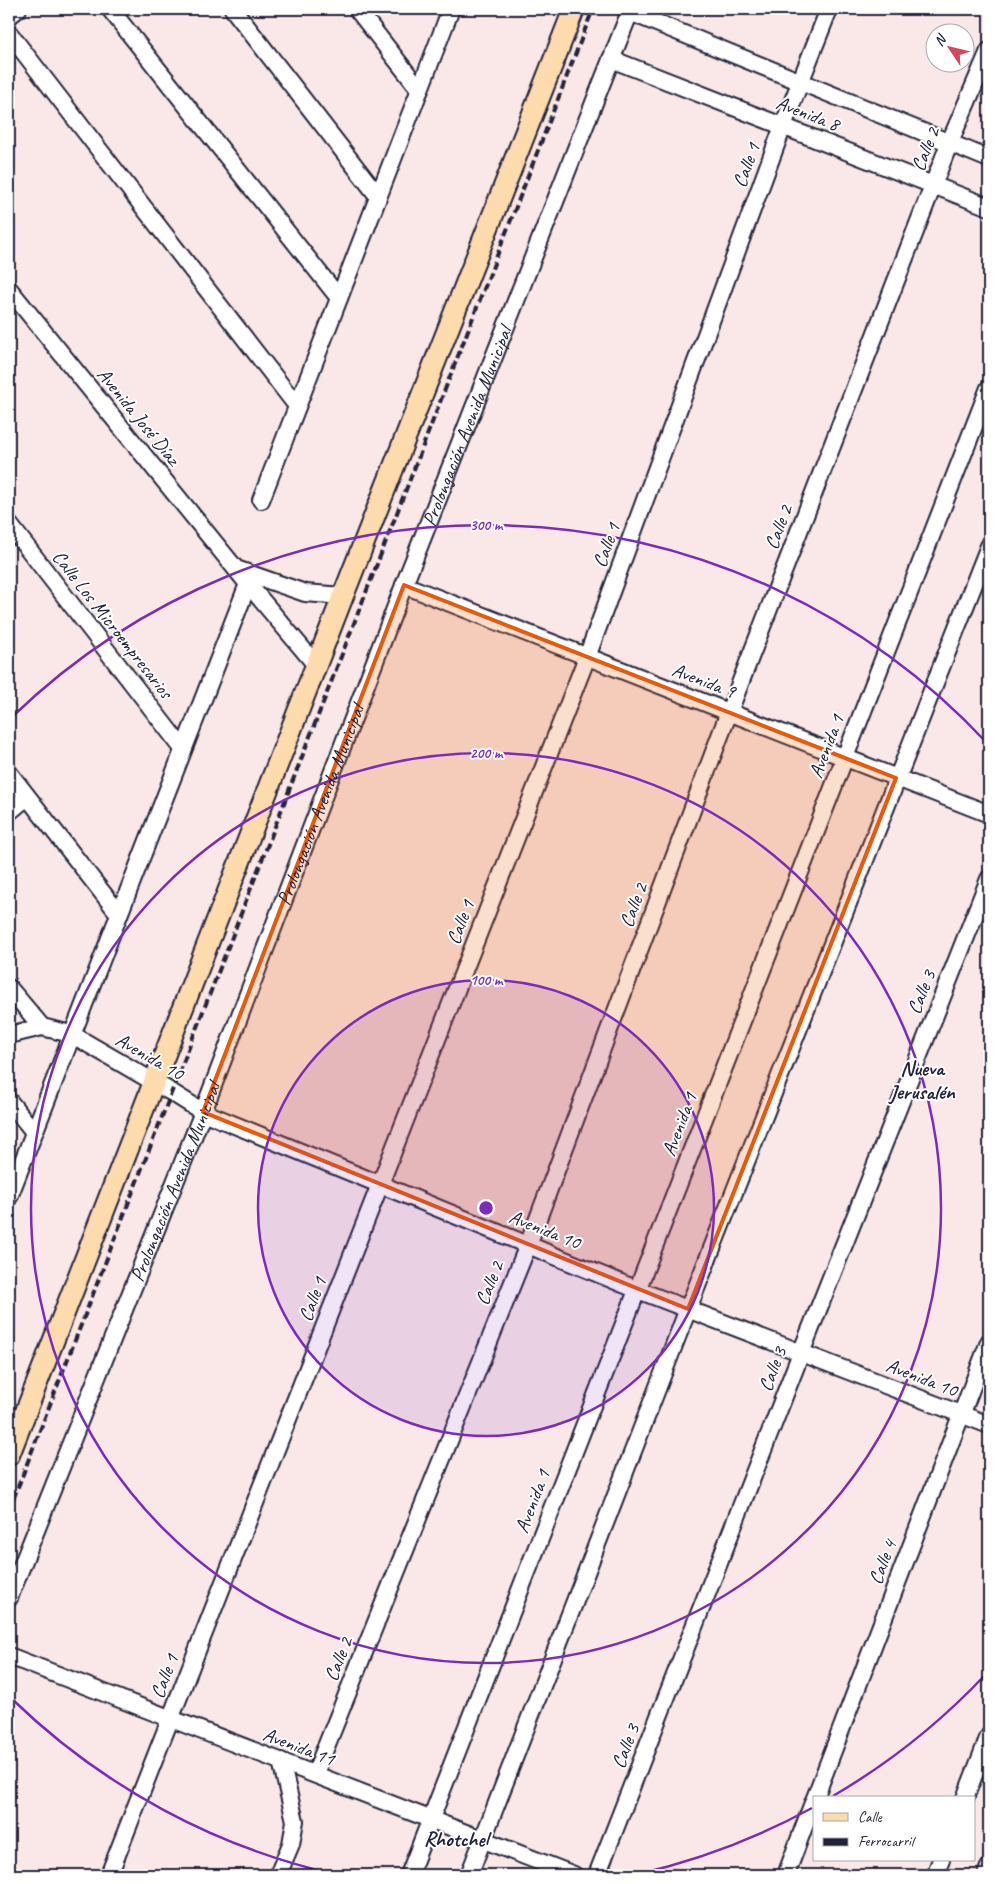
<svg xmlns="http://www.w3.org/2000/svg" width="998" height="1884" font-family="Caveat,sans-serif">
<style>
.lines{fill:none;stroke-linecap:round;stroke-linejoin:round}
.minor-casing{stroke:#22223b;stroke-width:20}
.major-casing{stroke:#22223b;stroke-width:24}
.minor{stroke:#fff;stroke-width:16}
.major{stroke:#fedbac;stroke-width:20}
.rail{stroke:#22223b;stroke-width:4;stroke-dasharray:8 4;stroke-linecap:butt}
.marked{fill:#e8590c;fill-opacity:0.2;stroke:#e8590c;stroke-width:4;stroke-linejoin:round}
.ring{fill:none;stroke:#7b2cbf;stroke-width:2.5}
.labels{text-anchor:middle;stroke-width:4;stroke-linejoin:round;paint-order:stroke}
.street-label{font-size:20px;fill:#22223b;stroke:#fff}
.neighbourhood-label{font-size:21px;font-weight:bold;fill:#22223b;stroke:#fff}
.centre{fill:#7b2cbf;stroke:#fff;stroke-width:2.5}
.ring-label{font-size:15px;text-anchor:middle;font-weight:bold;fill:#7b2cbf;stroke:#fff;stroke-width:4;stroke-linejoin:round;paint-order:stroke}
</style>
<rect width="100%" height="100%" fill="#f9e8e7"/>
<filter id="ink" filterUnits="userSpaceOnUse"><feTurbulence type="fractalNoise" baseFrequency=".02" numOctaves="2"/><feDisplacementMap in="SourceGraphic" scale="10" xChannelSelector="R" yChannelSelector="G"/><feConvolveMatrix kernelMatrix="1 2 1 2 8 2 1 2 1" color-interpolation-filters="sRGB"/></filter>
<g filter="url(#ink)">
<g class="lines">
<g class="minor-casing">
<g id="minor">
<path d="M 110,9 L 339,298"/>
<path d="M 233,9 L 378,196"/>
<path d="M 357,9 L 420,90"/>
<path d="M 627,9 L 630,12 L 989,159"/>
<path d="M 9,16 L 18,9"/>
<path d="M 9,33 L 297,406"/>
<path d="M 611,59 L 989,207"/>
<path d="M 9,289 L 248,584 L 316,665"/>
<path d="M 261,500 L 451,9"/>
<path d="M 9,524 L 183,749"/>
<path d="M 236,569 L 305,593 L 343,596"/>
<path d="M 404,585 L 989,814"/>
<path d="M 9,773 L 119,914"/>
<path d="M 9,812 L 27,797"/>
<path d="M 9,988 L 42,1027 L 71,1034 L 171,1092 L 203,1112 L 638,1290 L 989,1425"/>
<path d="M 9,1035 L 42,1027"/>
<path d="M 9,1101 L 34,1132"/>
<path d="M 9,1197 L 248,584"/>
<path id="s1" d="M 9,1598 L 203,1112 L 404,585 L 631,9"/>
<path d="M 9,1656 L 574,1875"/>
<path d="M 315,1774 L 528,1245 L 729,712 L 949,144 L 989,51"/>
<path d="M 815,1798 L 989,1342"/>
<path d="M 965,1798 L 989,1736"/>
<path d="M 109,1875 L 587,657 L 783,126 L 829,9"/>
<path d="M 278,1875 L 291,1844 L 295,1821 L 281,1761"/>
<path d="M 409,1875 L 989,388"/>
<path d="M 469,1875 L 688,1309 L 989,546"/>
<path d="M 597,1875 L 801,1353 L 989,879"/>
<path d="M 786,1875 L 814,1800"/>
<path d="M 935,1875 L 941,1860"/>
<path d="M 986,1875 L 989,1867"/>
</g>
</g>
<g class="major-casing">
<path id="major" d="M 9,1455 L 343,596 L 574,9"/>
</g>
<use href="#minor" class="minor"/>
<use href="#major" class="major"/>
<path class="rail" d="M 9,1510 L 593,9"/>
</g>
</g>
<path class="marked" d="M 404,585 L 896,778 L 688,1309 L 203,1112 Z"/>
<circle cx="486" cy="1208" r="228" fill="#7b2cbf" fill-opacity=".12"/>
<g class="ring">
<circle cx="486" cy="1208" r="228"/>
<circle cx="486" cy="1208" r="455"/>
<path d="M986 1674A683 683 0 0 1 833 1796M812 1808A683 683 0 0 1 634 1875M338 1875A683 683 0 0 1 12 1699M12 717A683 683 0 0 1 986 742"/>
</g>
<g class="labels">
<g class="street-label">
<text transform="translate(808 113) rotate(21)" y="7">Avenida 8</text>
<text transform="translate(925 149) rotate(-68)" y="7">Calle 2</text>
<text transform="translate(746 165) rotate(-70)" y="7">Calle 1</text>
<text transform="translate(139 416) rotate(51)" y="7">Avenida José Díaz</text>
<text dy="7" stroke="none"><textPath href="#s1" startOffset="1258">Prolongación Avenida Municipal</textPath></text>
<text transform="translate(778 527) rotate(-69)" y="7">Calle 2</text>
<text transform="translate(606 545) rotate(-70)" y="7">Calle 1</text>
<text transform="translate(113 624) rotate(52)" y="7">Calle Los Microempresarios</text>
<text transform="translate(704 680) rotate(21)" y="7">Avenida 9</text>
<text transform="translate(826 746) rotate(-69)" y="7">Avenida 1</text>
<text dy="7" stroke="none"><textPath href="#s1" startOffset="852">Prolongación Avenida Municipal</textPath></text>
<text transform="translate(633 905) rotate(-69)" y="7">Calle 2</text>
<text transform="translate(460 922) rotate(-69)" y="7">Calle 1</text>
<text transform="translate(921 992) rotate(-68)" y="7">Calle 3</text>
<text transform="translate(150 1056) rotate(30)" y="7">Avenida 10</text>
<text transform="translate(679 1124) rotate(-69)" y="7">Avenida 1</text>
<text dy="7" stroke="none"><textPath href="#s1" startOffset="448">Prolongación Avenida Municipal</textPath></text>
<text transform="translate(545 1229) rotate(22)" y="7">Avenida 10</text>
<text transform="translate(489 1283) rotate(-68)" y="7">Calle 2</text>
<text transform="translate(312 1299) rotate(-69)" y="7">Calle 1</text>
<text transform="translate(772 1369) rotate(-69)" y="7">Calle 3</text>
<text transform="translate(922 1377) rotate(21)" y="7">Avenida 10</text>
<text transform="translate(532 1501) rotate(-69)" y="7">Avenida 1</text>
<text transform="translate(882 1562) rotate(-69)" y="7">Calle 4</text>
<text transform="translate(338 1659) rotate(-68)" y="7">Calle 2</text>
<text transform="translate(164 1676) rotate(-69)" y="7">Calle 1</text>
<text transform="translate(299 1746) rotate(21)" y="7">Avenida 11</text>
<text transform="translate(625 1746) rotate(-69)" y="7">Calle 3</text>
</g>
<g class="neighbourhood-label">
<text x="922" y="1075">Nueva<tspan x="922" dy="24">Jerusalén</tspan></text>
<text x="456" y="1846">Rhotchel</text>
</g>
</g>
<circle cx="486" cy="1208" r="8" class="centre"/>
<g class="ring-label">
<text x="486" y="530">300 m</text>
<text x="486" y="758">200 m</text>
<text x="486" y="985">100 m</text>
</g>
<rect width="998" height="1884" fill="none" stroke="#fff" stroke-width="30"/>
<rect x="15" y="15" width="968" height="1854" fill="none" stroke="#22223b" stroke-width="2" filter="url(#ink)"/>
<rect x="813" y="1796" width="162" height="65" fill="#ffffff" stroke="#a7a7b1"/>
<rect x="823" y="1813" width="25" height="8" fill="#fedbac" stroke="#a7a7b1"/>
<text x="858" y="1822" font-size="15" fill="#22223b">Calle</text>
<rect x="823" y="1838" width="25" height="8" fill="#22223b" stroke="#a7a7b1"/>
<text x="858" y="1846" font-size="15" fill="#22223b">Ferrocarril</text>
<g transform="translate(950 48) rotate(305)"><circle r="24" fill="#ffffff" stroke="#a7a7b1"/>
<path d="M0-4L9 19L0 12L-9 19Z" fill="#d1495b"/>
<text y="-8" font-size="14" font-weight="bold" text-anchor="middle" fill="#22223b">N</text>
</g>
</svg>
